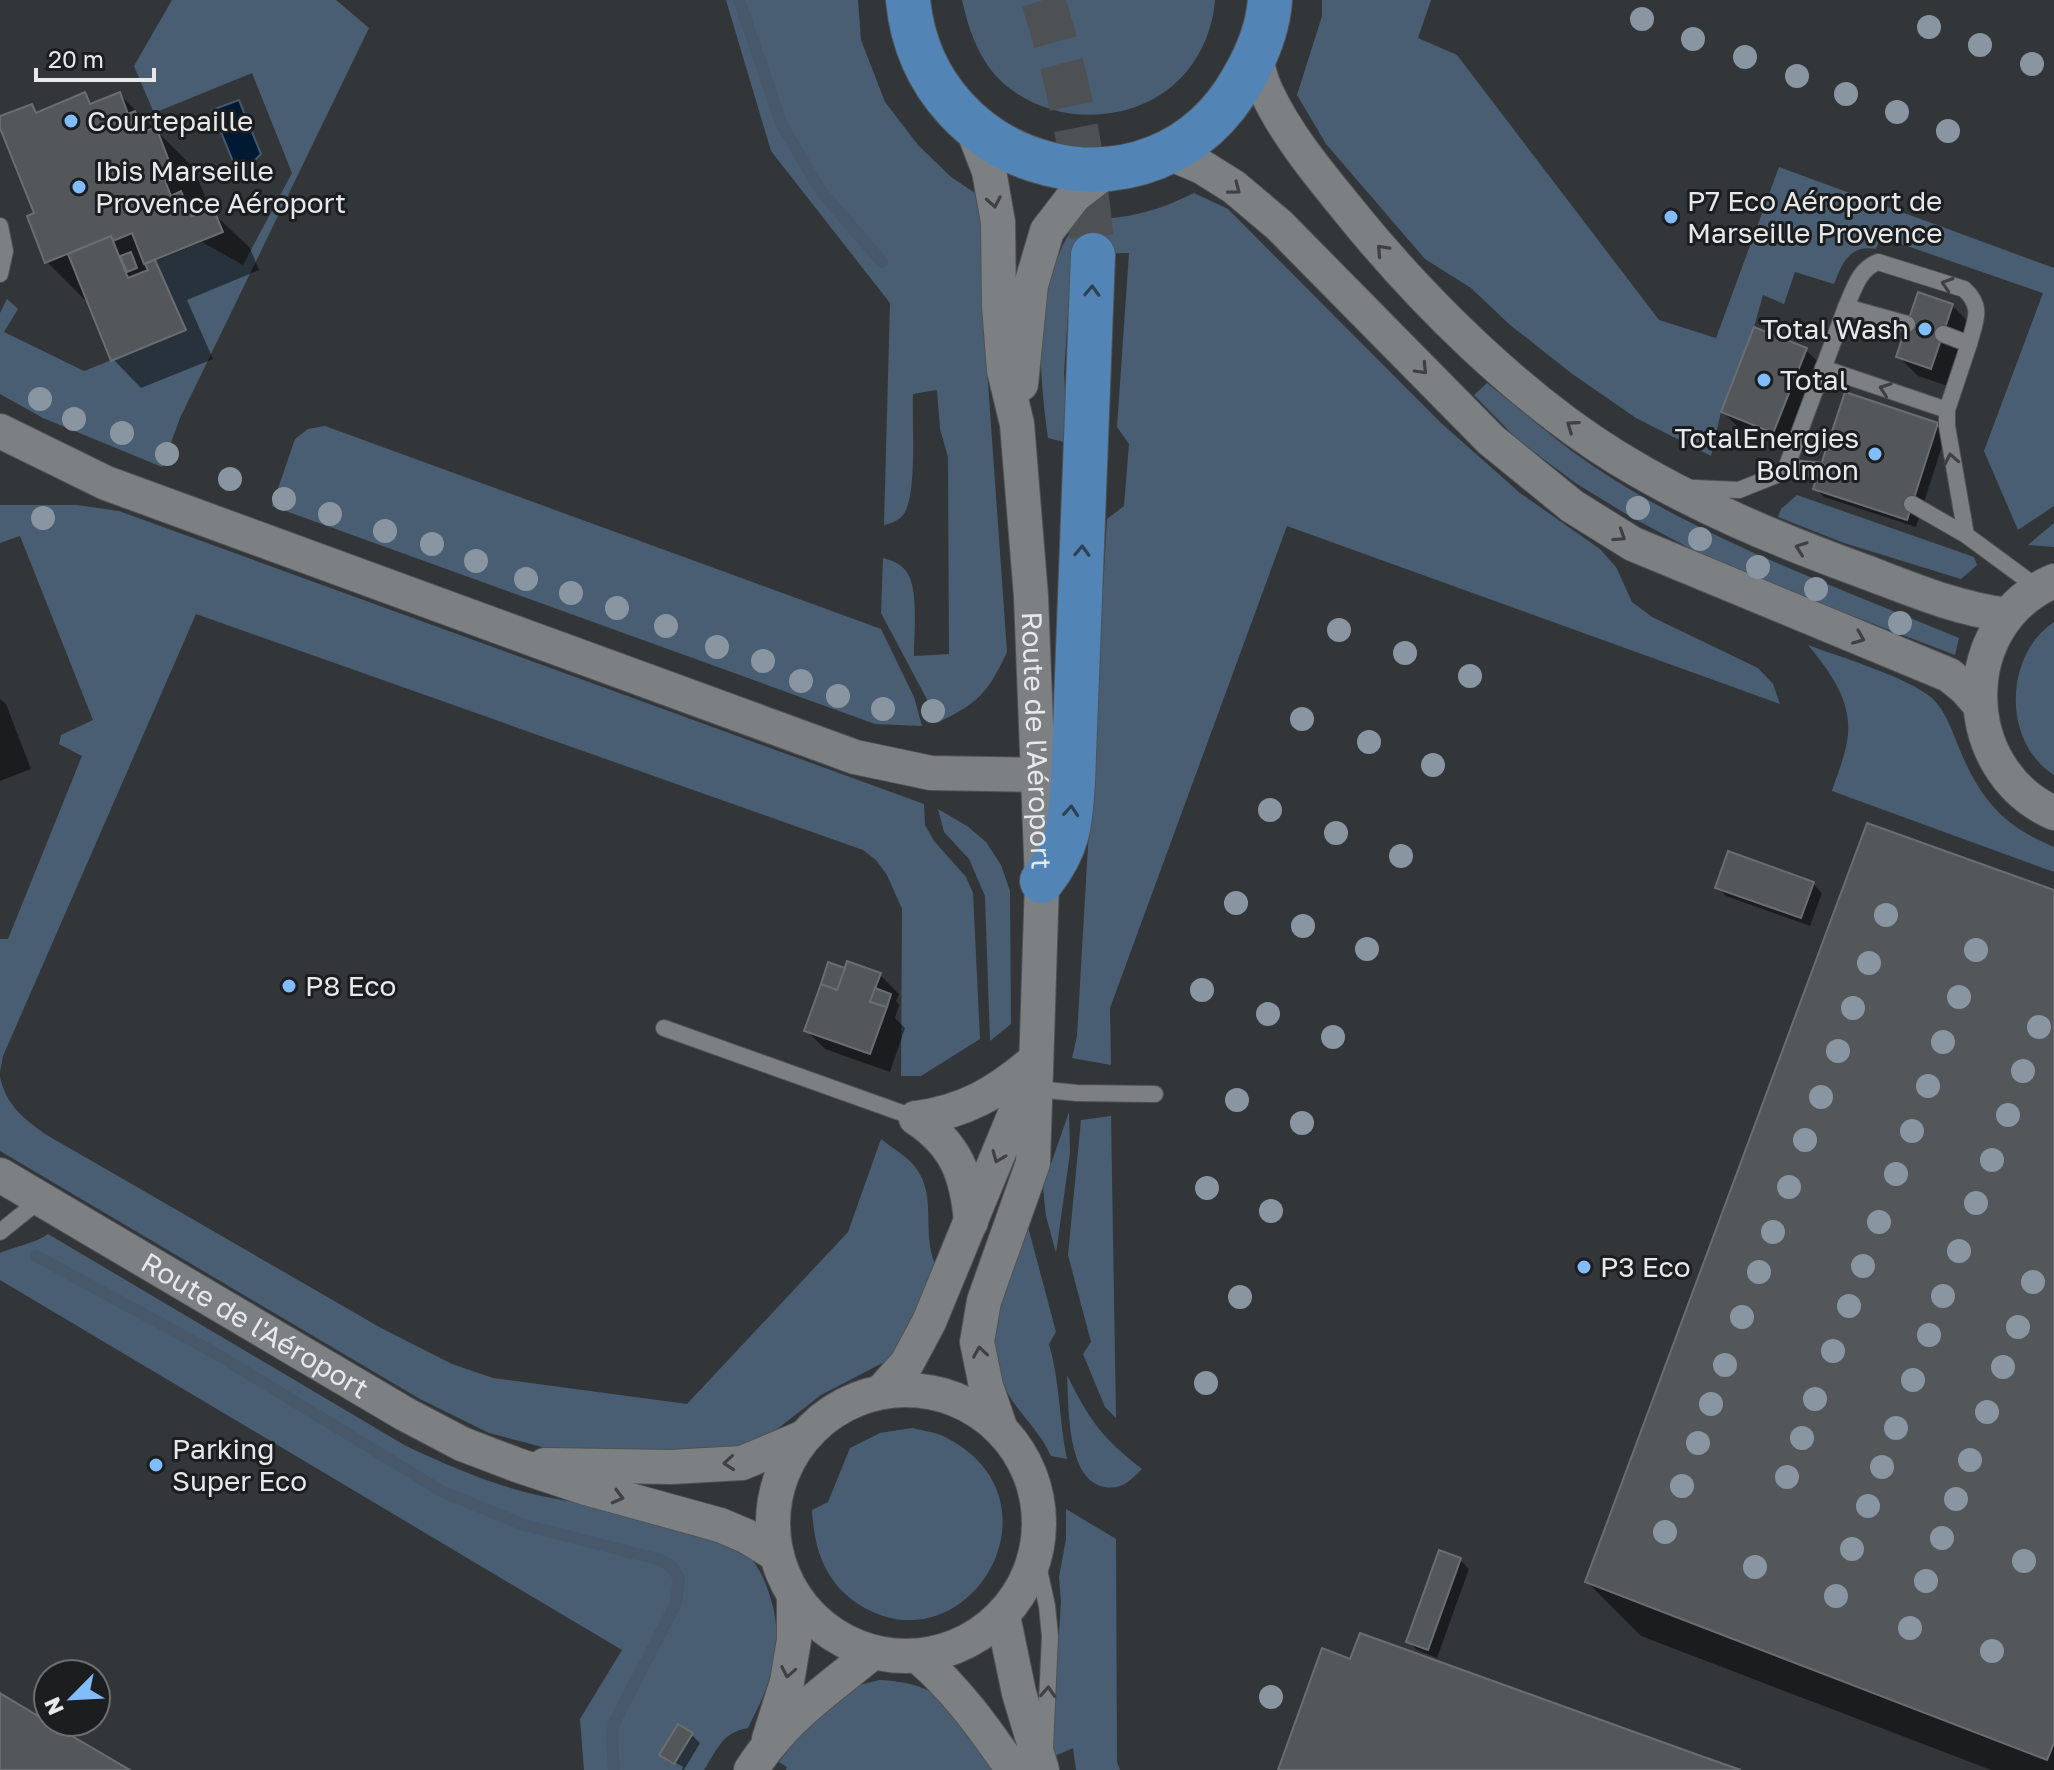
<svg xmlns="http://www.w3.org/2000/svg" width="2054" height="1770" font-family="'Golos Text',sans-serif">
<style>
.green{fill:#4a5e73}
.water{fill:#011a33;stroke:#46586a;stroke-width:2}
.shadow{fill:#0007}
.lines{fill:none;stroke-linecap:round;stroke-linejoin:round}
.stream{stroke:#46586a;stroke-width:12}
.building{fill:#54575a;stroke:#6b6e71;stroke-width:2}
.primary-tunnel{stroke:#4e5154;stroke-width:44;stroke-dasharray:44 22;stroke-linecap:butt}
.lane-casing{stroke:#505255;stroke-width:18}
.street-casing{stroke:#505255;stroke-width:36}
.primary-casing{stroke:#505255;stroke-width:46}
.lane{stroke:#7d8083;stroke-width:16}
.street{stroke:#7d8083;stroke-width:34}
.primary{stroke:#5285b5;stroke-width:44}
.tree{fill:#8996a2}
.oneway{stroke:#3e4042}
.oneway2{stroke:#2f4154}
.poi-dot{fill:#81bdfa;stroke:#1c1d1f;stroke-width:3}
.labels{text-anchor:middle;stroke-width:6;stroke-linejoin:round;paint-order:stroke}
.poi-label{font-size:28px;fill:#e6e8ea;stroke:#1c1d1f;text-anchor:start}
.street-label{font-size:28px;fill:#e6e8ea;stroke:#1c1d1f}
</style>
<rect width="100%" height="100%" fill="#333639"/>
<g class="green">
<path d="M 172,0 L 336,0 L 369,28 L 180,418 L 162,467 L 43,418 L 0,394 L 0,313 L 7,299 L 18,309 L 4,332 L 84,371 L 185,331 L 155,261 L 202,242 L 243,265 L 292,173 L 252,73 L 154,113 L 134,66 Z"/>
<path d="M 726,0 L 858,0 L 861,40 L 885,102 L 918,145 L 951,177 L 978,195 L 983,244 L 984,326 L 1007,652 C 988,692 980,702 939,722 L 881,613 L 883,558 C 894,561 904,565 909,576 C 918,594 914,635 914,656 L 949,654 L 948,457 L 940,429 L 937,390 L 913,394 C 912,422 917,490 905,512 C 900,520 893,523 884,525 L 890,303 L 771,151 Z"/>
<path d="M 962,0 L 1215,0 C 1213,23 1206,44 1193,63 C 1150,127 1050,131 998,78 C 978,57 968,27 962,0 Z"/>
<path d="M 1322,0 L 1431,0 L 1418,38 L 1457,55 L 1659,320 L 1716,338 L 1779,167 L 2054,268 L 2054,506 L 2018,530 L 1984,451 L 2043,293 L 1881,237 L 1876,249 C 1850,244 1842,263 1834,284 L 1795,272 L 1784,304 L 1763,295 L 1754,327 L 1721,412 L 1711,456 L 1636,418 L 1571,373 L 1509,324 L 1471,288 L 1425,259 L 1326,144 L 1297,95 L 1322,16 Z"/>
<path d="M 1194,193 L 1228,209 L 1440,422 L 1520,493 L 1600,549 L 1616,567 L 1632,602 L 1652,617 L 1758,668 L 1773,684 L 1780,704 L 1287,526 L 1110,1008 L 1111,1065 L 1072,1058 L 1077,1036 L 1107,519 L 1124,506 L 1129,444 L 1117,427 L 1129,253 L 1072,254 L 1064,373 L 1068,443 L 1048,438 C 1038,363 1031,284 1079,219 C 1121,221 1156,212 1194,193 Z"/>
<path d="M 1487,383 C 1522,411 1556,441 1593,466 C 1705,541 1835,586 1959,638 L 1955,655 L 1727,568 L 1631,517 L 1577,484 L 1518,440 L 1474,395 Z"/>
<path d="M 325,426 L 881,629 L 914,697 L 922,726 L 875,724 L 272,506 L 295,439 L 308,429 Z"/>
<path d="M 1797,495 L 1974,557 L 1977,565 L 1961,579 L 1844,543 L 1778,517 L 1781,509 Z"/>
<path d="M 0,505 L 77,505 L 119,511 L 924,804 L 925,825 L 934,841 L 966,877 L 973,893 L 980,1039 L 921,1076 L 901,1076 L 902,909 L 887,875 L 876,860 L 863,850 L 196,614 L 3,1056 L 0,1072 L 0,939 L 8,939 L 82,756 L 59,744 L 61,735 L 93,720 L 20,536 L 0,543 Z"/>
<path d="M 2054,523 L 2054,547 L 2028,545 Z"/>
<path d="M 2054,622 L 2054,775 C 2002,742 2004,655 2054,622 Z"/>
<path d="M 1808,645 C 1840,657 1910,678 1933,699 C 1946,712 1952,731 1959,748 C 1980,799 2003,826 2054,847 L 2054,872 L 1832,791 C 1837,775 1844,759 1847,742 C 1854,703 1831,673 1808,645 Z"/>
<path d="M 938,809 L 967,826 L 986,842 L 1001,865 L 1010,891 L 1011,1024 L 990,1041 L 985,896 L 969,859 L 944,832 Z"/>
<path d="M 0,1077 C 6,1105 23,1118 45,1134 L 381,1328 L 452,1364 L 493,1378 L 687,1404 L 848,1232 L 881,1139 C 892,1148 907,1156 915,1167 C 939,1197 919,1235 938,1271 L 890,1359 L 821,1395 L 763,1440 L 745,1448 L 681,1455 L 605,1449 L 546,1448 L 489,1433 L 420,1399 L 0,1151 Z"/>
<path d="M 1069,1112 L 1070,1153 L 1056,1253 L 1046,1216 L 1043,1187 Z"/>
<path d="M 1111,1116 L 1116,1418 L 1105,1407 L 1083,1354 L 1091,1342 L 1068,1255 L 1081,1120 Z"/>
<path d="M 1027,1223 L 1056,1332 L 1049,1344 C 1060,1381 1059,1421 1067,1459 L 1051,1456 C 1039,1429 1015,1411 1003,1384 C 980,1330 1010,1275 1027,1223 Z"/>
<path d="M 48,1234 L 406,1446 C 449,1466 490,1484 537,1495 C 586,1506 637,1509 686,1525 C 697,1528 708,1535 719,1540 C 727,1544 739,1548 746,1554 C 760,1565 769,1590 773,1607 C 784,1656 769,1685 748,1728 C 722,1732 717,1750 704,1770 L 584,1770 L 580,1719 L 622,1650 L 0,1280 L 0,1253 C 16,1246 34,1244 48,1234 Z"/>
<path d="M 1067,1375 C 1090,1421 1101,1437 1142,1469 C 1131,1480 1122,1490 1105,1487 C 1066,1481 1069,1405 1067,1375 Z"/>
<path d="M 912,1428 C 923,1431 937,1432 947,1438 C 1070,1502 966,1673 858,1604 C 825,1582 814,1549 812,1510 L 828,1502 L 850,1448 L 880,1433 Z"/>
<path d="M 1066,1509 L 1116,1539 L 1117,1762 L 1120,1770 L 1076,1770 L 1073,1748 L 1055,1756 L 1052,1743 L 1061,1602 L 1059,1577 L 1066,1539 Z"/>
<path d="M 879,1680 C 950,1683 958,1716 993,1770 L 786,1770 L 787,1767 L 779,1762 L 808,1724 L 855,1686 Z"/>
</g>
<path class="water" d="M 239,100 L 261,154 L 249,166 L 240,163 L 234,164 L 212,110 Z"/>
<g class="shadow">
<path d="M 119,94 L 193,167 L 211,211 L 250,248 L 259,270 L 187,300 L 213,359 L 141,388 L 113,359 L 88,299 L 85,300 L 47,262 L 37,214 L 0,123 L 0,119 L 32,106 L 39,114 L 84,95 L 94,105 Z"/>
<path d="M 1952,305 L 1971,325 L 1951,387 L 1918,376 L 1898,356 Z"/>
<path d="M 1805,349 L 1825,369 L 1792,450 L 1771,442 L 1805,356 L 1801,356 L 1768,441 L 1742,431 L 1723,412 Z"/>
<path d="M 1937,425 L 1946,434 L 1916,527 L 1824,497 L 1815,488 Z"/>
<path d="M 0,699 L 6,704 L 31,769 L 0,781 Z"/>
<path d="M 1813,884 L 1822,893 L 1810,926 L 1726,896 L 1717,887 Z"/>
<path d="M 2054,893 L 2054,1770 L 1991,1770 L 1641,1636 L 1587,1582 Z"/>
<path d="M 846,970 L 879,974 L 899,994 L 896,1001 L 899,1005 L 895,1018 L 905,1028 L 890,1072 L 825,1049 L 806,1030 Z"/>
<path d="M 1460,1560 L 1469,1569 L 1437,1658 L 1417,1650 L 1408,1641 Z"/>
<path d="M 691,1734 L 700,1743 L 684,1770 L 682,1770 L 683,1767 L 669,1759 L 669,1763 L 662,1755 Z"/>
</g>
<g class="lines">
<g class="stream">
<path d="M 739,0 L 781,123 L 820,190 L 882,262"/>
<path d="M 36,1256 L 215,1353 L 443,1492 L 524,1525 L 661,1560 L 671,1566 L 679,1578 L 676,1603 L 614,1723 L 612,1737 L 614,1770"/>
</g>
</g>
<g class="building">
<path d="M 85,92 L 90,104 L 120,92 L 128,114 L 135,111 L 144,132 L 156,127 L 174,174 L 164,178 L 171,196 L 181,191 L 192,216 L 213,208 L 223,232 L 144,264 L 132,233 L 113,241 L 111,236 L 45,263 L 27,216 L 34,213 L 0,128 L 0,116 L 32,104 L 36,113 Z"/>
<path d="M 111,236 L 128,278 L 148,270 L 145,264 L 155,260 L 186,330 L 111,361 L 68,254 Z"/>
<path d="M 131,252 L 137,268 L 127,272 L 120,256 Z"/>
<path d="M 1918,292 L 1953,304 L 1931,369 L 1896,357 Z"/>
<path d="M 1754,327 L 1807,348 L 1773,433 L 1721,412 Z"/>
<path d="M 1845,392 L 1938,423 L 1907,520 L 1813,489 Z"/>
<path d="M 1867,823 L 2054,890 L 2054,1743 L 2047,1760 L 1585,1582 Z"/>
<path d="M 1728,851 L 1814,882 L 1801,918 L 1715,888 Z"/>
<path d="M 847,961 L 881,973 L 870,1002 L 887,1007 L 870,1054 L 804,1031 L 821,984 L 837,990 Z"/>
<path d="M 828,962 L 845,968 L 837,990 L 821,984 Z"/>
<path d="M 875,988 L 891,994 L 887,1007 L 870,1002 Z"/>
<path d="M 1439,1550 L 1461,1558 L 1428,1650 L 1406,1642 Z"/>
<path d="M 1360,1633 L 1701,1756 L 1741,1770 L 1278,1770 L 1322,1648 L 1350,1659 Z"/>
<path d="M 0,1693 L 48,1722 L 130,1770 L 0,1770 Z"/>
<path d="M 678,1724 L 693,1733 L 674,1764 L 659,1755 Z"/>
</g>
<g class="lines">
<path class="primary-tunnel" d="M 1043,0 C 1070,84 1086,167 1093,255"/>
<g class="lane-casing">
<g id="lane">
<path d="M 0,226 L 5,251 L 0,274"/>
<path d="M 1846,307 C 1854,289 1859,269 1878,262 L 1964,289 C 1984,307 1975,321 1969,344"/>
<path d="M 1943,334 L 1969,344 L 1947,410 L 1947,426 L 1966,535"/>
<path d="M 1823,368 L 1947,410"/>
<path d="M 1785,471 L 1846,307 L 1907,324"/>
<path d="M 1694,488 L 1739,490 L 1794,468 L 1819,470"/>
<path d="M 1912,504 L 1966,535 L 2038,588"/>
<path d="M 664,1028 L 916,1118"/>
<path d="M 1036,1089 L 1077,1093 L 1155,1094"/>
<path d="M 0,1232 L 41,1199"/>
<path d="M 1036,1556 L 1047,1606 L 1050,1636 L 1045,1748"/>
</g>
</g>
<g class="street-casing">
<g id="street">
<path d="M 1255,58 C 1259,69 1261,82 1267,93 C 1287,136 1320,175 1350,212 C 1421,300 1519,397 1616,457 C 1694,505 1778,540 1863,571 C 1911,589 1957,609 2007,615"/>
<path id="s1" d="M 972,127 L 989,171 L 998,222 L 999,306 L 1004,370 L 1017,424 L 1031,596 L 1042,881 L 1033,1163 L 984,1301 L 977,1342 L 986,1386 L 1000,1427"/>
<path d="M 1167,152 L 1202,167 L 1234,187 L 1279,225 L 1491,440 L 1572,506 L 1633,544 L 1949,675 L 1965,688 L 1979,704"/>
<path d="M 1021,384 L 1031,285 L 1047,231 L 1074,196 L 1110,168"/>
<path d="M 0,431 L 106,483 L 855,757 L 931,773 L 1039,775"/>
<path d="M 2054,581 C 1954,623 1957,770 2054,813"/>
<path d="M 916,1118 C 964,1112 997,1093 1034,1061"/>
<path d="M 916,1118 C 956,1145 967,1174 971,1222"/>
<path id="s2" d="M 0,1175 L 405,1414 L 462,1444 L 517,1465 L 586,1488 L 720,1525 L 746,1536 L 777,1555"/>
<circle cx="906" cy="1523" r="133"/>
<path d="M 882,1391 L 907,1363 L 929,1322 L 1028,1082"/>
<path d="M 545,1465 L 671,1467 L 742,1463 L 802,1438"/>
<path d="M 1003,1616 L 1019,1693 L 1042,1770"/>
<path d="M 919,1657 C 957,1690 984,1728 1013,1770"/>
<path d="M 769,1739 L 787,1682 L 794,1640 L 794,1595"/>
<path d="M 751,1770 C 785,1717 825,1692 872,1653"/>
</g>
</g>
<g class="primary-casing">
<g id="primary">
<path d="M 908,0 C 925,175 1155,236 1243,79 C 1257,55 1268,29 1270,0"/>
<path d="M 1042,881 C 1069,846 1070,825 1073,782 L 1093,255"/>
</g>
</g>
<use href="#lane" class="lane"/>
<use href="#street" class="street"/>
<use href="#primary" class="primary"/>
</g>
<g class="tree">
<circle cx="1642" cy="19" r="12"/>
<circle cx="1929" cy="27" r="12"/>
<circle cx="1693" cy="39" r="12"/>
<circle cx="1980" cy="45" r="12"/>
<circle cx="1745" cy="57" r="12"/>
<circle cx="2032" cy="64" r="12"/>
<circle cx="1797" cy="76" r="12"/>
<circle cx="1846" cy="94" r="12"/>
<circle cx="1897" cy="112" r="12"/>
<circle cx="1948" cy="131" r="12"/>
<circle cx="40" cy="399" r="12"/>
<circle cx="74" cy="419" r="12"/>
<circle cx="122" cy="433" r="12"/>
<circle cx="167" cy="454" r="12"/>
<circle cx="230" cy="479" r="12"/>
<circle cx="284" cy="499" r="12"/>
<circle cx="1638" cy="508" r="12"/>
<circle cx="330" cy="514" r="12"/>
<circle cx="43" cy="518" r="12"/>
<circle cx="385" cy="531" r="12"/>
<circle cx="1700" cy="539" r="12"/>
<circle cx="432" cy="544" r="12"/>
<circle cx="476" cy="561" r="12"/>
<circle cx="1758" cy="567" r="12"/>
<circle cx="526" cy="579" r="12"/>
<circle cx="1816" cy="589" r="12"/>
<circle cx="571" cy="593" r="12"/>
<circle cx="617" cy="608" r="12"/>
<circle cx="1900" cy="623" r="12"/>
<circle cx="666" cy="626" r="12"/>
<circle cx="1339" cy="630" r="12"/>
<circle cx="717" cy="647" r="12"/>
<circle cx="1405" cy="653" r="12"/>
<circle cx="763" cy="661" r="12"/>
<circle cx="1470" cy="676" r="12"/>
<circle cx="801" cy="681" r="12"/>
<circle cx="838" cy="696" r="12"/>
<circle cx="883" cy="709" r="12"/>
<circle cx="933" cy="711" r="12"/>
<circle cx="1302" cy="719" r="12"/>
<circle cx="1369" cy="742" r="12"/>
<circle cx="1433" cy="765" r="12"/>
<circle cx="1270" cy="810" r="12"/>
<circle cx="1336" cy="833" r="12"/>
<circle cx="1401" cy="856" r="12"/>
<circle cx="1236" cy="903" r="12"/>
<circle cx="1886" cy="915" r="12"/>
<circle cx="1303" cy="926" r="12"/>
<circle cx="1367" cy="949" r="12"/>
<circle cx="1976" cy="950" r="12"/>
<circle cx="1869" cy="963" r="12"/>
<circle cx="1202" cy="990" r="12"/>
<circle cx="1959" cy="997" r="12"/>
<circle cx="1853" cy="1008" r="12"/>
<circle cx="1268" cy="1014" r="12"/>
<circle cx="2039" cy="1027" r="12"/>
<circle cx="1333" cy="1037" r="12"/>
<circle cx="1943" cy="1042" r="12"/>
<circle cx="1838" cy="1051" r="12"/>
<circle cx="2023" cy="1071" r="12"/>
<circle cx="1928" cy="1086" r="12"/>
<circle cx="1821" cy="1097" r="12"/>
<circle cx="1237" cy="1100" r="12"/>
<circle cx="2008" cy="1115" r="12"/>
<circle cx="1302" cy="1123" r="12"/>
<circle cx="1912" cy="1131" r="12"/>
<circle cx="1805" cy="1140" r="12"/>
<circle cx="1992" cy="1160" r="12"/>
<circle cx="1896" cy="1174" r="12"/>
<circle cx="1789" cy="1187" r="12"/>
<circle cx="1207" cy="1188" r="12"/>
<circle cx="1976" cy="1203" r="12"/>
<circle cx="1271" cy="1211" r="12"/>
<circle cx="1879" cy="1222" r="12"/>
<circle cx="1773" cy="1232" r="12"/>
<circle cx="1959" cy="1251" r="12"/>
<circle cx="1863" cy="1266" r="12"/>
<circle cx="1759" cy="1272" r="12"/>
<circle cx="2033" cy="1282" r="12"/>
<circle cx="1943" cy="1296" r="12"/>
<circle cx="1240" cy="1297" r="12"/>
<circle cx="1849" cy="1306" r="12"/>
<circle cx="1742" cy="1317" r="12"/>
<circle cx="2018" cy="1327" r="12"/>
<circle cx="1929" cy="1335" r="12"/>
<circle cx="1833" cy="1351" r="12"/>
<circle cx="1725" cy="1365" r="12"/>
<circle cx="2003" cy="1367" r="12"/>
<circle cx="1913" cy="1380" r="12"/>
<circle cx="1206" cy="1383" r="12"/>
<circle cx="1815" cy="1399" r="12"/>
<circle cx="1711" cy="1404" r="12"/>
<circle cx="1987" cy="1412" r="12"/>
<circle cx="1896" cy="1428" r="12"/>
<circle cx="1802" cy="1438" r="12"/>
<circle cx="1698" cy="1443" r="12"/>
<circle cx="1970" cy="1460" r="12"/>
<circle cx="1882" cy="1467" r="12"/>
<circle cx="1787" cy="1477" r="12"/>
<circle cx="1682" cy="1486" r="12"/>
<circle cx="1956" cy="1499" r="12"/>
<circle cx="1868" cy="1506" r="12"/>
<circle cx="1665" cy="1532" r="12"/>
<circle cx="1942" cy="1538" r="12"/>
<circle cx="1852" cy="1549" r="12"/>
<circle cx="2024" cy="1561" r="12"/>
<circle cx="1755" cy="1567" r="12"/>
<circle cx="1926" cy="1581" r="12"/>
<circle cx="1836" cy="1596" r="12"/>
<circle cx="1910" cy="1628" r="12"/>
<circle cx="1992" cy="1651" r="12"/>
<circle cx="1271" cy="1697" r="12"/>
</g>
<defs><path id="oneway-chevron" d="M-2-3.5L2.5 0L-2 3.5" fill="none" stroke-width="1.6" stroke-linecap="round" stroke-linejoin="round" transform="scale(2)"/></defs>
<g class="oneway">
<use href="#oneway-chevron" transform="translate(1235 189) rotate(37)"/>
<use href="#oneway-chevron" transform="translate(994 202) rotate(80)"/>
<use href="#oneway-chevron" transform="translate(1382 250) rotate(-133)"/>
<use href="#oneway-chevron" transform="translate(1947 284) rotate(-162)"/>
<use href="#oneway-chevron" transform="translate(1422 369) rotate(46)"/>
<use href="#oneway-chevron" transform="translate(1885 389) rotate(-161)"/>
<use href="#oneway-chevron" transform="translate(1572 426) rotate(-145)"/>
<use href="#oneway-chevron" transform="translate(1951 459) rotate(-101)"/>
<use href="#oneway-chevron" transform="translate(1620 536) rotate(33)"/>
<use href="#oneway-chevron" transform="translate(1801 548) rotate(-160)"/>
<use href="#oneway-chevron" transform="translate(1859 638) rotate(22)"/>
<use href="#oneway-chevron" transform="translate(998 1157) rotate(112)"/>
<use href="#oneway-chevron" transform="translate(980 1352) rotate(-99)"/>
<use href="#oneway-chevron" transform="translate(729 1463) rotate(175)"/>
<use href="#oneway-chevron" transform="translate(618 1497) rotate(15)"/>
<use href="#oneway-chevron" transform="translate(788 1672) rotate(101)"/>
<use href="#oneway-chevron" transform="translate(1048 1692) rotate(-87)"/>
</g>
<g class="oneway2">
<use href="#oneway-chevron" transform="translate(1092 291) rotate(-88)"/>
<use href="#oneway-chevron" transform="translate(1082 551) rotate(-88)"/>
<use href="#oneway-chevron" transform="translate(1071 811) rotate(-85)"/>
</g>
<g class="poi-dot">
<circle cx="71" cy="121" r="8"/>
<circle cx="79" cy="187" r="8"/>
<circle cx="1671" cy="217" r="8"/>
<circle cx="1925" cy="329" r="8"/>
<circle cx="1764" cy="380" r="8"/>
<circle cx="1875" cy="454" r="8"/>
<circle cx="289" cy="986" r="8"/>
<circle cx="1584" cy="1267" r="8"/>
<circle cx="156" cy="1465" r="8"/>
</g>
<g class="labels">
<g class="poi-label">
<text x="87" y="131">Courtepaille</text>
<text x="95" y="181">Ibis Marseille<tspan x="95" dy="32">Provence Aéroport</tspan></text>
<text x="1687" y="211">P7 Eco Aéroport de<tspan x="1687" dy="32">Marseille Provence</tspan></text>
<text x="1909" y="339" text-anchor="end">Total Wash</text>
<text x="1780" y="390">Total</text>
<text x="1859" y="448" text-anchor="end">TotalEnergies<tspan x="1859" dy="32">Bolmon</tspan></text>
<text x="305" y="996">P8 Eco</text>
<text x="1600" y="1277">P3 Eco</text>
<text x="172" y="1459">Parking<tspan x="172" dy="32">Super Eco</tspan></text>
</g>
<g class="street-label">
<text dy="10" stroke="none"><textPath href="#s1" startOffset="620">Route de l'Aéroport</textPath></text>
<text dy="10" stroke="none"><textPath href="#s2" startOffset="296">Route de l'Aéroport</textPath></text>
</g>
</g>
<g transform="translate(72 1698) rotate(246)"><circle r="38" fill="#1c1d1f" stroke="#6d6e70" stroke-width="2"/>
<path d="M0-6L14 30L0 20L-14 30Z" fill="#81bdfa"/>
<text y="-12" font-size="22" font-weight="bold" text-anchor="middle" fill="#e6e8ea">N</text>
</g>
<path d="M36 68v12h118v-12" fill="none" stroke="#e6e8ea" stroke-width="4"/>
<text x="48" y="68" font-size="24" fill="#e6e8ea" stroke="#1c1d1f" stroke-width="6" paint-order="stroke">20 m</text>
</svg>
